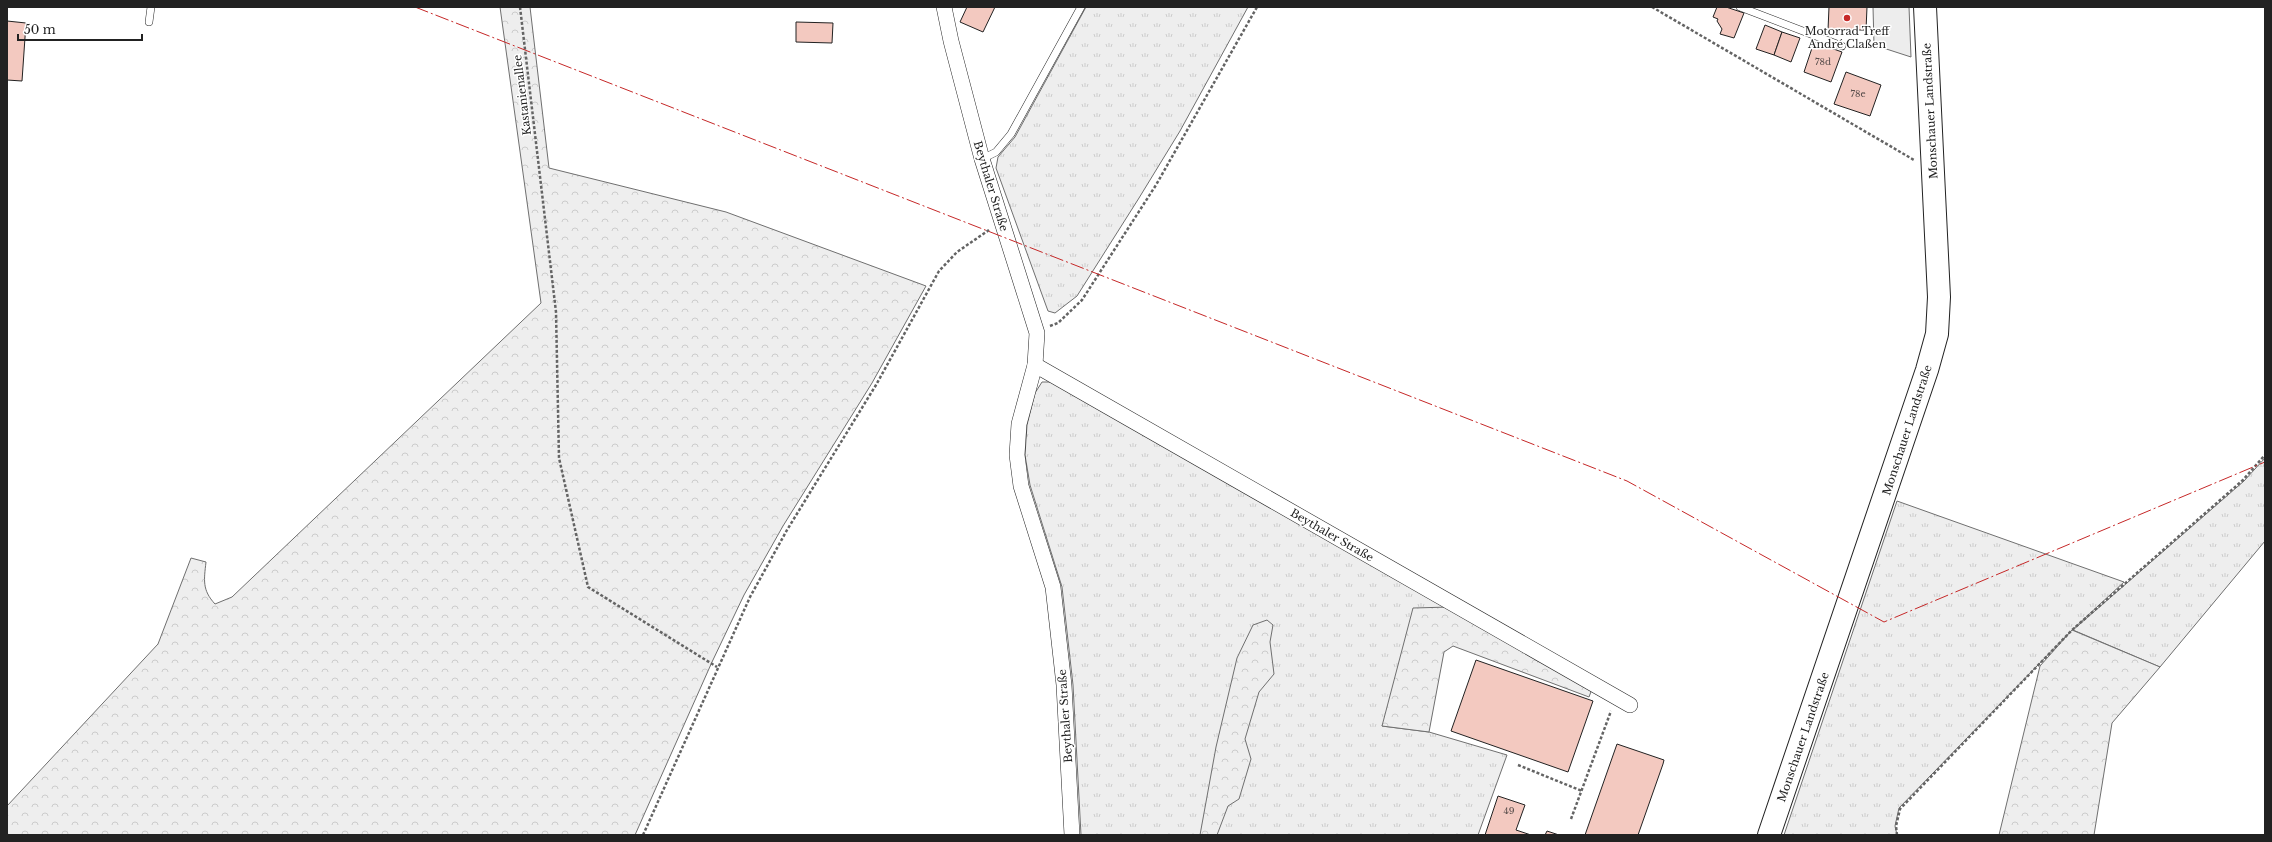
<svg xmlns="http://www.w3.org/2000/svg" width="2272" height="842" font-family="'Libre Baskerville',serif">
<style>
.grass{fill:url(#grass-tufts);stroke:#6f6f6f}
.forest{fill:url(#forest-crowns);stroke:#6f6f6f}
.parking{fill:#ededed;stroke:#6f6f6f}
.building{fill:#f3c9c0;stroke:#222}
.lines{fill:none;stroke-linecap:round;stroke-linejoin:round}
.lane-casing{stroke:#222;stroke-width:8}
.street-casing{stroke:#222;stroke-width:16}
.primary-casing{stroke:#222;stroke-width:24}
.path{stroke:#646464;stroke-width:2.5;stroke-dasharray:3 2;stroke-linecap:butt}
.lane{stroke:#fff;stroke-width:7}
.street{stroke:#fff;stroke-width:15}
.primary{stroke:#fff;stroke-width:22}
.power{stroke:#c62828;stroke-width:1;stroke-dasharray:14 3 2 3;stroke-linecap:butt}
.poi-dot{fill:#c62828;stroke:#fff;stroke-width:1.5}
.labels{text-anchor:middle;stroke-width:3;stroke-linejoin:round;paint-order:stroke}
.number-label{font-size:9px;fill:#564c4a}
.poi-label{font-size:11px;fill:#222;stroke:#fff}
.street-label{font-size:11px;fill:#222;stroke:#fff}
</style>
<defs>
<pattern id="grass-tufts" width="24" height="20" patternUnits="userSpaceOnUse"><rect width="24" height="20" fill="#eee"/><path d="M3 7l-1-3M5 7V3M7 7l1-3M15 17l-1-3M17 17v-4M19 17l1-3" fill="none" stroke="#ccc"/></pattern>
<pattern id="forest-crowns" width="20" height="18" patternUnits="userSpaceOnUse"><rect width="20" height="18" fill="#eee"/><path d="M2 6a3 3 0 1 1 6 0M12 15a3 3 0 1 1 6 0" fill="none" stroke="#ccc"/></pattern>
</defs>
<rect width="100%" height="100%" fill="#fff"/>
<g class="grass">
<path d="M 1086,7 L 1248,7 L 1180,131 L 1139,198 L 1077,296 L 1055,313 L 1048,311 L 996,168 L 998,157 L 1015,137 Z"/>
<path d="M 1042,382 L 1056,382 L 1450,607 L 1382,726 L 1429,732 L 1507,755 L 1478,835 L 1081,835 L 1073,685 L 1062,587 L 1030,485 L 1025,455 L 1027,425 L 1035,393 Z"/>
<path d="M 2265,458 L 2265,541 L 2160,667 L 2073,630 L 2244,481 Z"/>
<path d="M 1897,501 L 2124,582 L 2072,630 L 1899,808 L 1895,826 L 1897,835 L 1784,835 Z"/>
</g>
<g class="forest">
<path d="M 500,7 L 530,7 L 549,168 L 726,212 L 926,286 L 872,383 L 783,526 L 744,595 L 712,662 L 635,835 L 7,835 L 7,806 L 158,644 L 191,558 L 206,562 C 204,580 202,590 215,604 L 232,597 L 541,303 Z"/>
<path d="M 1450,607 L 1592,689 L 1589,697 L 1453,646 L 1444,652 L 1429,732 L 1382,726 L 1413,608 Z"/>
<path d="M 1267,620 L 1273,625 L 1270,642 L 1274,674 L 1259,692 L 1245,739 L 1251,759 L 1239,799 L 1228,806 L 1217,835 L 1200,835 L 1216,747 L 1237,658 L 1253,625 Z"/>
<path d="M 2072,630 L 2160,667 L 2112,723 L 2094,835 L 1999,835 L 2040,666 Z"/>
</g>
<path class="parking" d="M 1873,7 L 1909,7 L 1911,57 L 1874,45 Z"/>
<g class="building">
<path d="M 967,7 L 995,7 L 983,32 L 960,22 Z"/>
<path d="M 1717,7 L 1726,7 L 1744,13 L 1734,38 L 1720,34 L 1722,29 L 1717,21 L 1718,19 L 1713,17 Z"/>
<path d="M 1829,7 L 1867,7 L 1866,30 L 1828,30 Z"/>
<path d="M 7,21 L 26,23 L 22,81 L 7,80 Z"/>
<path d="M 796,22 L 833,23 L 832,43 L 796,42 Z"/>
<path d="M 1765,25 L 1782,32 L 1774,55 L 1756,49 Z"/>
<path d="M 1782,32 L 1800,38 L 1791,62 L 1774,55 Z"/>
<path d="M 1814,42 L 1842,52 L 1831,82 L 1804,72 Z"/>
<path d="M 1846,72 L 1881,85 L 1870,116 L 1834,104 Z"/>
<path d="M 1476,660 L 1593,701 L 1568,772 L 1451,731 Z"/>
<path d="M 1617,744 L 1664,760 L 1663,764 L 1638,835 L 1585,835 Z"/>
<path d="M 1498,796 L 1525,805 L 1516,830 L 1531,835 L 1485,835 Z"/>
<path d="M 1547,831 L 1559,835 L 1545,835 Z"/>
</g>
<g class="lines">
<g class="lane-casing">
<g id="lane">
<path d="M 1740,7 L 1842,46"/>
<path d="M 149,22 L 151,7"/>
<path d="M 982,159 L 996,152 L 1011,134 L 1081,7"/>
</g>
</g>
<g class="street-casing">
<g id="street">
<path d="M 944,7 L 951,41 L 982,159 L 1037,333 L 1035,365 L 1019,424 L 1017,455 L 1021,486 L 1053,587 L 1064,685 L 1072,835"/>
<path d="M 1035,365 L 1630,705"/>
</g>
</g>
<g class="primary-casing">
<path id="primary" d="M 1769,835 L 1927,370 L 1937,334 L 1939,297 L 1925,7"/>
</g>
<g class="path">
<path d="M 520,7 L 556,312 L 559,458 L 588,587 L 717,667"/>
<path d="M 1652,7 L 1914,160"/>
<path d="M 1050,326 L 1058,323 L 1082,300 L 1156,185 L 1257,7"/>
<path d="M 1518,765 L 1582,791"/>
<path d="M 1571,819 L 1611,711"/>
<path d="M 643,835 L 750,597 L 787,530 L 876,385 L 939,271 L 957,252 L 989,230"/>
<path d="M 1897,835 L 1896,826 L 1900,809 L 2072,630 L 2243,480 L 2265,455"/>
</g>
<use href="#lane" class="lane"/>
<use href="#street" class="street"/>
<use href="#primary" class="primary"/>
<path class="power" d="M 415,7 L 1627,481 L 1884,622 L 2265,462"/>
</g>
<circle class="poi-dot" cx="1847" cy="18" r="4"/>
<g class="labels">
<g class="number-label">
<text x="1823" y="65">78d</text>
<text x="1858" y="97">78e</text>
<text x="1509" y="814">49</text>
</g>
<g class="poi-label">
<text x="1847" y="35">Motorrad Treff<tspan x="1847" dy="13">André Claßen</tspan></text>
</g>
<g class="street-label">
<text transform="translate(522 95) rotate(-97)" y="4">Kastanienallee</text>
<text transform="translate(1930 111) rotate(-93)" y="4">Monschauer Landstraße</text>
<text transform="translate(991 186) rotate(73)" y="4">Beythaler Straße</text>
<text transform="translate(1907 430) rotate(-72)" y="4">Monschauer Landstraße</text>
<text transform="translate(1332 535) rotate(30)" y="4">Beythaler Straße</text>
<text transform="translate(1065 716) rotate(-94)" y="4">Beythaler Straße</text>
<text transform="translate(1803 737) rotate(-71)" y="4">Monschauer Landstraße</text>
</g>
</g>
<rect width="2272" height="842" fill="none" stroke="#222222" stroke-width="16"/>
<path d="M18 34v6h124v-6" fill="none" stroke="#222222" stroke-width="2"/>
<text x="24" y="34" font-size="12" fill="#222222" stroke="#ffffff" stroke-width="3" paint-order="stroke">50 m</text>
</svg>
